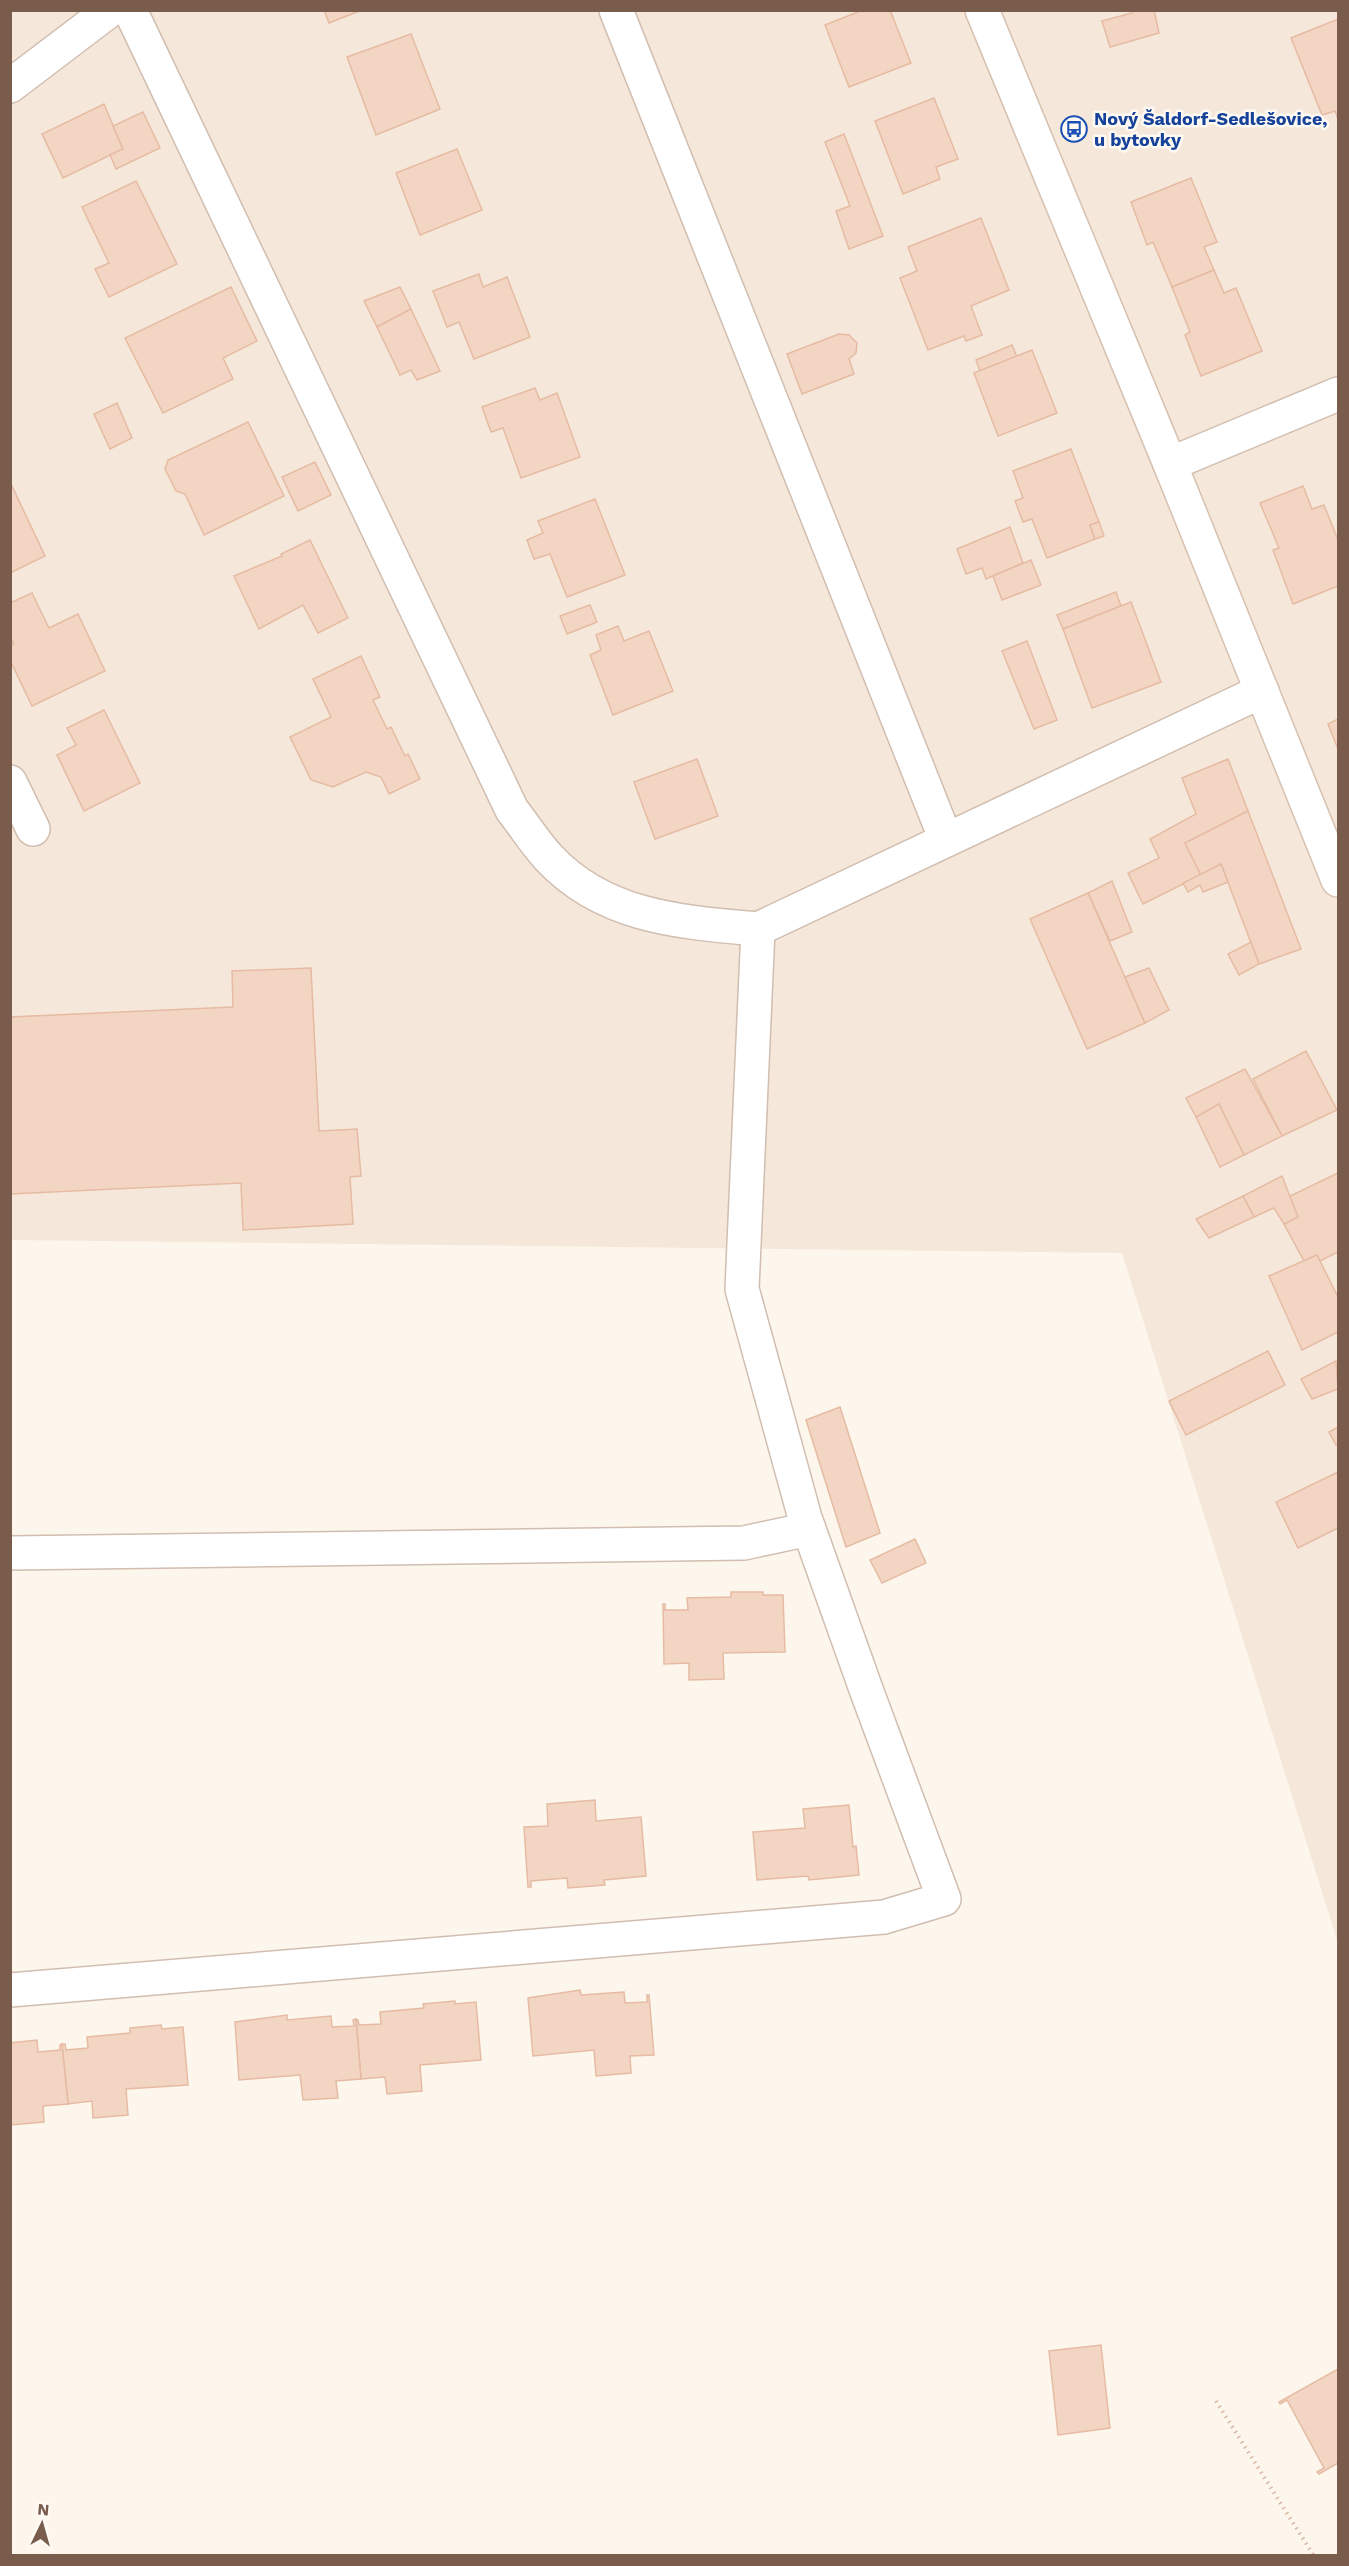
<svg xmlns="http://www.w3.org/2000/svg" width="1349" height="2566" font-family="'Work Sans',sans-serif">
<style>
.residential{fill:#f5e8da}
.building{fill:#f3d5c3;stroke:#e6bba3;stroke-width:1.5}
.lines{fill:none;stroke-linecap:round;stroke-linejoin:round}
.street-casing{stroke:#d1beb0;stroke-width:36}
.secondary-casing{stroke:#d6c0b0;stroke-width:36}
.path{stroke:#d9b8a5;stroke-width:4;stroke-dasharray:1.5 4.5;stroke-linecap:butt}
.street{stroke:#fff;stroke-width:33}
.secondary{stroke:#fff;stroke-width:33}
.labels{text-anchor:middle;stroke-width:5;stroke-linejoin:round;paint-order:stroke}
.transit-label{font-size:18px;font-weight:bold;fill:#164399;stroke:#fffaf3;text-anchor:start}
</style>
<rect width="100%" height="100%" fill="#fdf6ec"/>
<path class="residential" d="M 11,11 L 1338,11 L 1338,1943 L 1122,1253 L 11,1240 Z"/>
<g class="building">
<path d="M 324,10 L 362,10 L 329,23 Z"/>
<path d="M 863,10 L 890,10 L 911,63 L 849,87 L 825,25 Z"/>
<path d="M 1132,10 L 1154,10 L 1159,33 L 1110,47 L 1102,21 L 1132,13 Z"/>
<path d="M 1338,19 L 1338,119 L 1335,111 L 1322,115 L 1291,38 Z"/>
<path d="M 411,34 L 440,109 L 376,135 L 347,57 Z"/>
<path d="M 934,98 L 958,159 L 936,167 L 940,179 L 903,194 L 875,121 Z"/>
<path d="M 104,104 L 123,149 L 63,178 L 42,134 Z"/>
<path d="M 143,112 L 160,148 L 116,169 L 110,155 L 123,149 L 113,126 Z"/>
<path d="M 844,134 L 883,236 L 849,249 L 836,211 L 850,206 L 825,142 Z"/>
<path d="M 457,149 L 482,210 L 420,235 L 396,173 Z"/>
<path d="M 1191,178 L 1217,242 L 1204,247 L 1214,270 L 1172,287 L 1153,242 L 1147,245 L 1131,202 Z"/>
<path d="M 136,181 L 177,264 L 109,297 L 95,269 L 109,263 L 82,207 Z"/>
<path d="M 981,218 L 1009,290 L 971,306 L 982,335 L 966,341 L 964,336 L 928,350 L 900,278 L 917,271 L 908,247 Z"/>
<path d="M 1214,270 L 1224,293 L 1236,288 L 1262,351 L 1201,376 L 1185,335 L 1190,332 L 1172,287 Z"/>
<path d="M 479,274 L 483,287 L 507,277 L 530,337 L 474,359 L 459,322 L 447,327 L 433,291 Z"/>
<path d="M 231,287 L 257,341 L 223,358 L 233,379 L 163,413 L 125,338 Z"/>
<path d="M 400,287 L 411,309 L 377,327 L 364,301 Z"/>
<path d="M 411,309 L 440,371 L 417,380 L 411,370 L 400,375 L 377,327 Z"/>
<path d="M 839,334 L 849,335 L 857,343 L 856,353 L 849,359 L 854,374 L 802,394 L 787,354 Z"/>
<path d="M 1012,345 L 1017,357 L 980,371 L 976,360 Z"/>
<path d="M 1032,350 L 1057,413 L 998,436 L 974,373 Z"/>
<path d="M 535,388 L 540,400 L 557,393 L 580,457 L 521,478 L 503,428 L 491,432 L 482,407 Z"/>
<path d="M 117,403 L 132,438 L 110,449 L 94,414 Z"/>
<path d="M 248,422 L 284,496 L 204,535 L 185,494 L 176,491 L 165,469 L 168,460 Z"/>
<path d="M 1071,449 L 1099,522 L 1090,525 L 1095,539 L 1047,558 L 1032,519 L 1023,522 L 1015,501 L 1023,498 L 1013,471 Z"/>
<path d="M 315,462 L 331,495 L 298,511 L 282,477 Z"/>
<path d="M 12,486 L 45,556 L 10,573 L 10,487 Z"/>
<path d="M 1303,486 L 1312,509 L 1324,505 L 1338,540 L 1338,586 L 1293,604 L 1273,550 L 1279,548 L 1260,503 Z"/>
<path d="M 595,499 L 625,575 L 567,597 L 550,554 L 534,559 L 527,540 L 543,533 L 538,521 Z"/>
<path d="M 1099,522 L 1104,536 L 1095,539 L 1090,525 Z"/>
<path d="M 1010,527 L 1023,563 L 986,579 L 982,568 L 966,574 L 957,549 Z"/>
<path d="M 310,540 L 348,618 L 318,633 L 303,605 L 259,629 L 234,576 L 282,556 L 281,554 Z"/>
<path d="M 1031,560 L 1041,585 L 1002,600 L 993,576 Z"/>
<path d="M 1116,592 L 1121,606 L 1063,629 L 1057,615 Z"/>
<path d="M 32,593 L 49,628 L 78,614 L 105,671 L 32,706 L 10,660 L 10,646 L 14,644 L 10,637 L 10,603 Z"/>
<path d="M 1131,602 L 1161,682 L 1092,708 L 1063,629 Z"/>
<path d="M 590,605 L 597,622 L 567,634 L 560,616 Z"/>
<path d="M 618,626 L 624,641 L 649,631 L 673,691 L 613,715 L 590,655 L 601,650 L 596,635 Z"/>
<path d="M 1027,641 L 1057,720 L 1034,729 L 1002,651 Z"/>
<path d="M 361,656 L 380,697 L 373,700 L 387,729 L 391,727 L 405,756 L 408,754 L 420,779 L 389,794 L 381,777 L 366,772 L 333,787 L 311,780 L 290,737 L 331,717 L 313,679 Z"/>
<path d="M 104,710 L 140,783 L 84,811 L 57,755 L 76,745 L 67,728 Z"/>
<path d="M 1338,719 L 1338,749 L 1328,724 Z"/>
<path d="M 697,759 L 718,816 L 655,839 L 634,782 Z"/>
<path d="M 1228,759 L 1248,811 L 1185,843 L 1201,875 L 1143,904 L 1128,873 L 1159,858 L 1150,839 L 1196,814 L 1182,778 Z"/>
<path d="M 1248,811 L 1301,949 L 1259,964 L 1221,864 L 1201,875 L 1185,843 Z"/>
<path d="M 1221,864 L 1228,882 L 1203,892 L 1200,885 L 1188,892 L 1183,883 Z"/>
<path d="M 1112,881 L 1132,932 L 1110,941 L 1088,893 Z"/>
<path d="M 1088,893 L 1145,1023 L 1087,1049 L 1030,919 Z"/>
<path d="M 1251,942 L 1259,964 L 1239,975 L 1228,954 Z"/>
<path d="M 311,968 L 319,1131 L 357,1129 L 361,1176 L 350,1177 L 353,1224 L 243,1230 L 241,1183 L 10,1194 L 10,1017 L 233,1007 L 232,971 Z"/>
<path d="M 1149,968 L 1169,1010 L 1145,1023 L 1125,977 Z"/>
<path d="M 1306,1051 L 1337,1110 L 1282,1136 L 1253,1079 Z"/>
<path d="M 1245,1069 L 1282,1136 L 1244,1155 L 1219,1104 L 1196,1117 L 1186,1098 Z"/>
<path d="M 1219,1104 L 1244,1155 L 1220,1167 L 1196,1117 Z"/>
<path d="M 1338,1173 L 1338,1252 L 1320,1261 L 1317,1255 L 1304,1261 L 1284,1224 L 1298,1217 L 1288,1197 Z"/>
<path d="M 1282,1176 L 1298,1217 L 1284,1224 L 1274,1208 L 1254,1217 L 1243,1196 Z"/>
<path d="M 1243,1196 L 1254,1217 L 1209,1238 L 1196,1219 Z"/>
<path d="M 1317,1255 L 1337,1295 L 1338,1294 L 1338,1332 L 1302,1350 L 1269,1276 Z"/>
<path d="M 1268,1351 L 1285,1385 L 1186,1435 L 1169,1401 Z"/>
<path d="M 1336,1361 L 1338,1389 L 1312,1399 L 1301,1379 Z"/>
<path d="M 840,1407 L 880,1533 L 846,1547 L 806,1420 Z"/>
<path d="M 1338,1427 L 1338,1444 L 1336,1445 L 1329,1432 Z"/>
<path d="M 1338,1472 L 1338,1528 L 1298,1548 L 1276,1502 Z"/>
<path d="M 915,1539 L 926,1563 L 882,1583 L 870,1560 Z"/>
<path d="M 731,1592 L 763,1592 L 763,1595 L 783,1595 L 785,1652 L 723,1653 L 724,1679 L 689,1680 L 689,1663 L 664,1664 L 663,1604 L 665,1604 L 665,1610 L 688,1610 L 687,1598 L 731,1597 Z"/>
<path d="M 595,1800 L 596,1821 L 641,1817 L 646,1876 L 604,1880 L 605,1885 L 568,1888 L 567,1878 L 531,1881 L 531,1887 L 528,1887 L 524,1827 L 548,1826 L 547,1804 Z"/>
<path d="M 849,1805 L 853,1847 L 856,1846 L 859,1875 L 809,1880 L 808,1876 L 757,1880 L 753,1832 L 805,1828 L 803,1809 Z"/>
<path d="M 580,1990 L 581,1995 L 624,1992 L 625,2003 L 647,2002 L 647,1995 L 649,1995 L 654,2055 L 630,2056 L 631,2073 L 596,2076 L 594,2050 L 533,2056 L 528,1998 Z"/>
<path d="M 455,2001 L 455,2004 L 476,2002 L 481,2060 L 420,2065 L 422,2091 L 387,2094 L 385,2077 L 361,2079 L 356,2019 L 358,2020 L 359,2025 L 381,2024 L 380,2012 L 424,2008 L 423,2004 Z"/>
<path d="M 287,2015 L 287,2020 L 331,2016 L 332,2027 L 354,2026 L 353,2020 L 356,2019 L 361,2079 L 336,2081 L 338,2098 L 303,2100 L 300,2075 L 239,2080 L 235,2022 Z"/>
<path d="M 161,2025 L 162,2029 L 183,2027 L 188,2085 L 126,2089 L 128,2115 L 93,2118 L 92,2101 L 68,2104 L 62,2044 L 65,2044 L 66,2050 L 88,2048 L 87,2037 L 130,2033 L 130,2028 Z"/>
<path d="M 37,2040 L 38,2052 L 60,2050 L 60,2045 L 62,2044 L 68,2104 L 43,2106 L 44,2122 L 10,2125 L 10,2043 Z"/>
<path d="M 1101,2345 L 1110,2428 L 1058,2435 L 1049,2351 Z"/>
<path d="M 1338,2369 L 1338,2463 L 1319,2474 L 1317,2472 L 1324,2468 L 1287,2400 L 1280,2404 L 1279,2402 Z"/>
</g>
<g class="lines">
<g class="street-casing">
<g id="street">
<path d="M 130,10 L 512,810 C 524,825 535,843 549,858 C 605,918 682,922 758,929 L 1262,691"/>
<path d="M 616,10 L 946,840"/>
<path d="M 10,86 L 110,10"/>
<path d="M 1170,464 L 1338,394"/>
<path d="M 10,782 L 33,829"/>
<path d="M 10,1553 L 744,1543 L 809,1529"/>
<path d="M 10,1990 L 884,1917 L 944,1899 L 867,1692 L 805,1518 L 742,1289 L 758,929"/>
</g>
</g>
<g class="secondary-casing">
<path id="secondary" d="M 982,10 L 1170,464 L 1338,880"/>
</g>
<path class="path" d="M 1216,2401 L 1314,2556"/>
<use href="#street" class="street"/>
<use href="#secondary" class="secondary"/>
</g>
<defs>
<g id="bus-ring" transform="scale(1.35)"><circle r="9.5" fill="#fffaf3" stroke="#1a4fb4" stroke-width="1.5"/><path d="M-5-6H5V4H4V6H2V4H-2V6H-4V4H-5ZM-3.5-4V0h7V-4ZM-3.5 1.2v1.5H-2V1.2ZM2 1.2v1.5H3.5V1.2Z" fill="#1a4fb4"/></g>
</defs>
<g fill-rule="evenodd">
<use href="#bus-ring" x="1074" y="129"/>
</g>
<g class="labels">
<g class="transit-label">
<text x="1094" y="125">Nový Šaldorf-Sedlešovice,<tspan x="1094" dy="21">u bytovky</tspan></text>
</g>
</g>
<rect width="1349" height="2566" fill="none" stroke="#7a5c4d" stroke-width="24"/>
<g transform="translate(42 2524) rotate(5)" stroke="#fffaf3" stroke-width="4.5" paint-order="stroke">
<path d="M0-4.5L10 22L0 15L-10 22Z" fill="#7a5c4d"/>
<text y="-9" font-size="16" font-weight="bold" text-anchor="middle" fill="#7a5c4d">N</text>
</g>
</svg>
